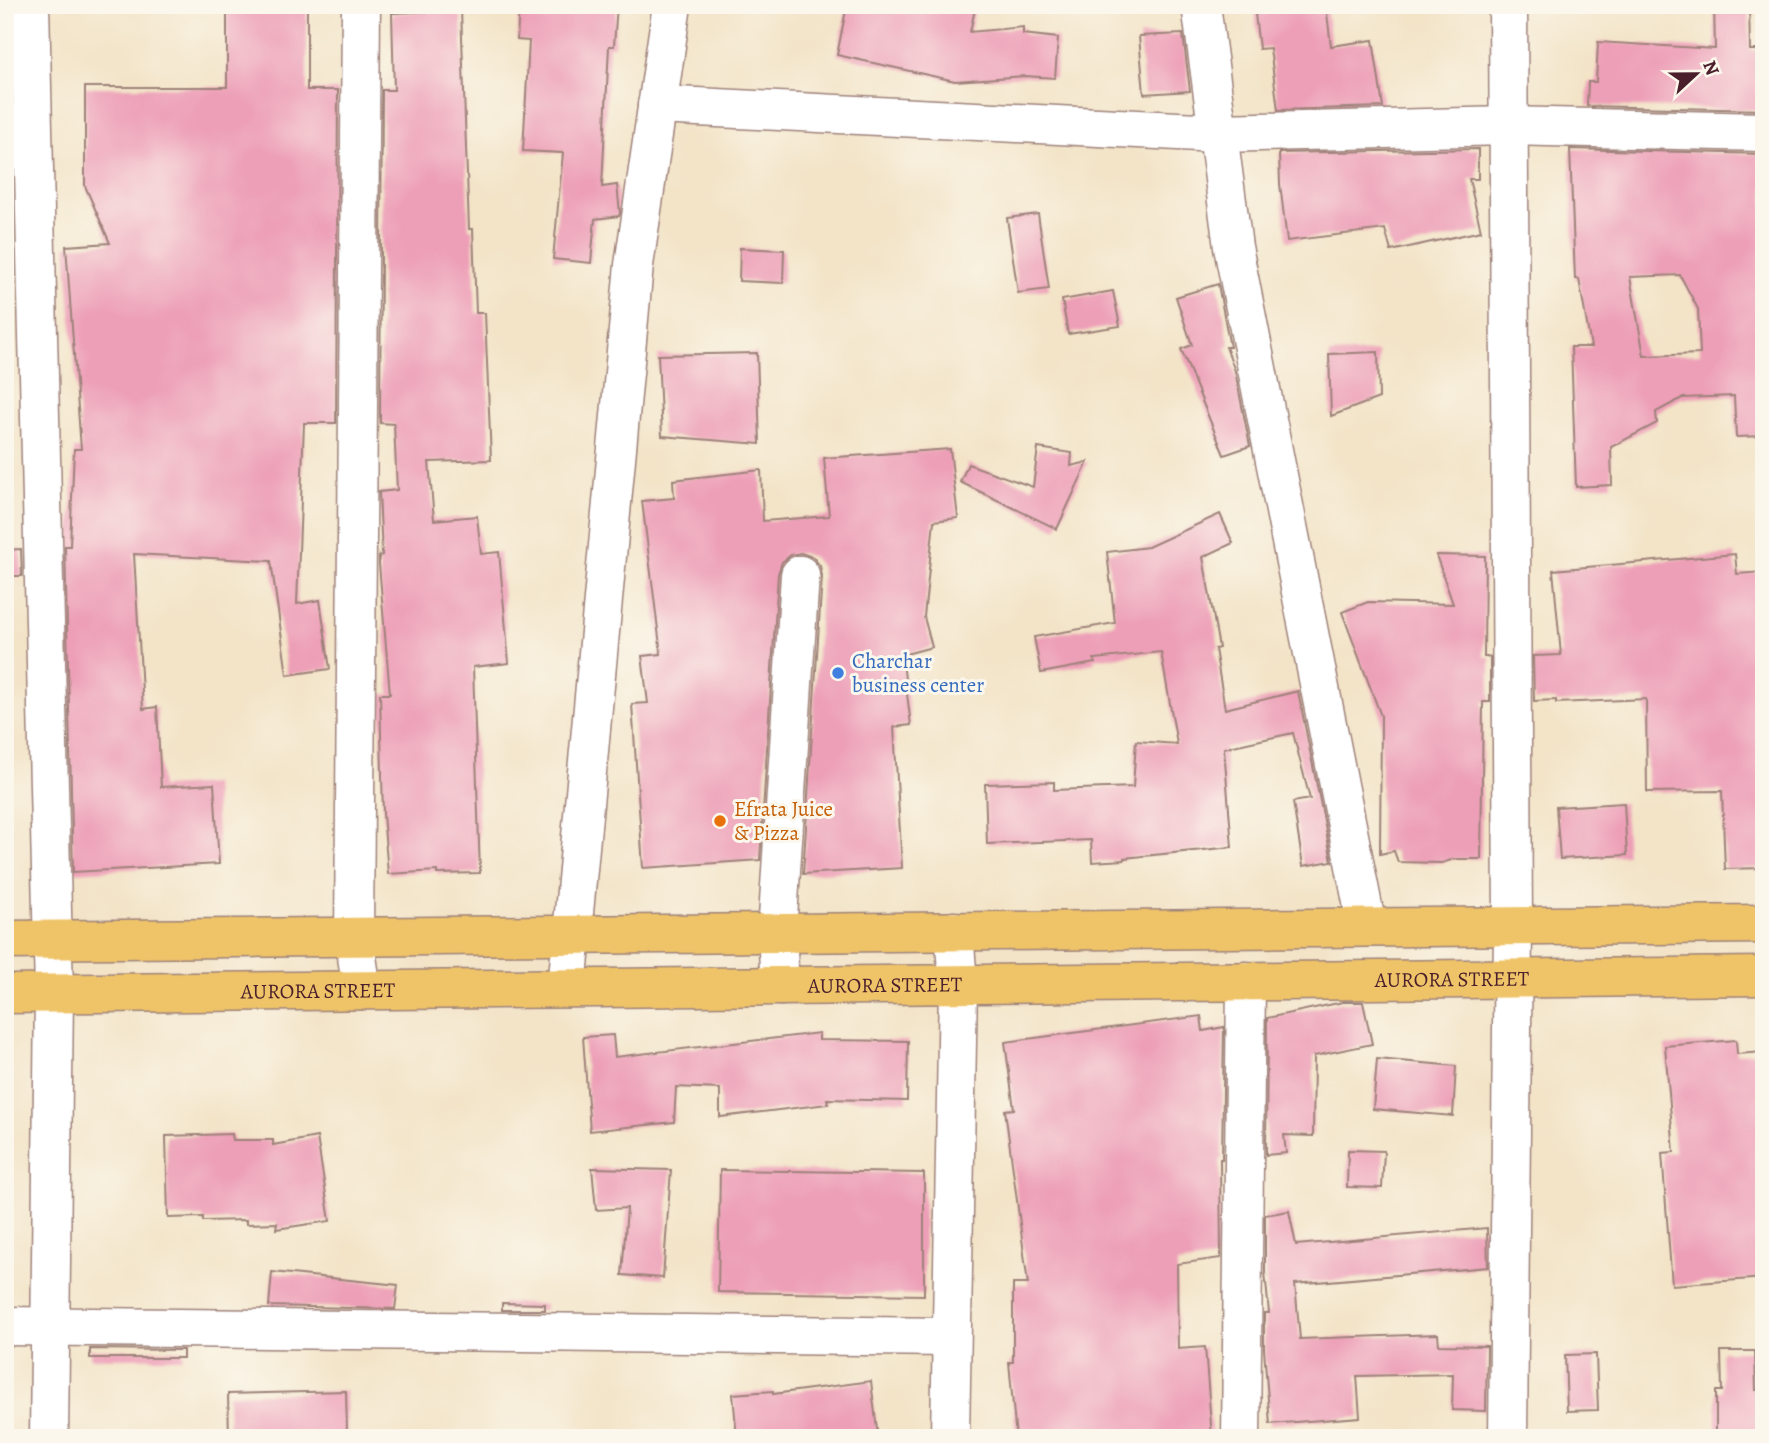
<svg xmlns="http://www.w3.org/2000/svg" width="1769" height="1443" font-family="Alegreya,serif">
<style>
.building{fill:#ed9fb7;fill-rule:evenodd}
.lines{fill:none;stroke-linecap:round;stroke-linejoin:round}
.minor-casing{stroke:#9e827a;stroke-width:41}
.major-casing{stroke:#9e827a;stroke-width:41}
.minor{stroke:#fff;stroke-width:38}
.major{stroke:#efc469;stroke-width:38}
.shop-dot{fill:#3f7fe0;stroke:#fbf7ec;stroke-width:2.5}
.food-dot{fill:#e8710a;stroke:#fbf7ec;stroke-width:2.5}
.labels{text-anchor:middle;stroke-width:6;stroke-linejoin:round;paint-order:stroke}
.shop-label{font-size:21px;fill:#366cbe;stroke:#fbf7ec;text-anchor:start}
.food-label{font-size:21px;fill:#c56008;stroke:#fbf7ec;text-anchor:start}
.street-label{font-size:21px;fill:#4a1f2b;stroke:#fbf7ec}
</style>
<rect width="100%" height="100%" fill="#fbf7ec"/>
<filter id="ink" filterUnits="userSpaceOnUse"><feTurbulence type="fractalNoise" baseFrequency=".0143" numOctaves="2"/><feDisplacementMap in="SourceGraphic" scale="14" xChannelSelector="R" yChannelSelector="G"/><feConvolveMatrix kernelMatrix="1 2 1 2 8 2 1 2 1" color-interpolation-filters="sRGB"/></filter>
<filter id="wash" filterUnits="userSpaceOnUse"><feTurbulence type="fractalNoise" baseFrequency=".00686" numOctaves="4" result="noise"/><feDisplacementMap in="SourceGraphic" scale="28" xChannelSelector="R" yChannelSelector="G"/><feGaussianBlur stdDeviation="1.57" result="paint"/><feColorMatrix in="noise" values="0 0 0 0 0 0 0 0 0 0 0 0 0 0 0 0 0 1.4 0 .05"/><feComposite in="paint" operator="in"/></filter>
<g filter="url(#wash)">
<rect width="100%" height="100%" fill="#f3e4c8"/>
<g id="blocks">
<g class="building">
<path d="M 227,5 L 307,5 L 307,90 L 338,90 L 336,423 L 304,423 L 297,604 L 320,600 L 330,669 L 287,675 L 271,561 L 134,554 L 143,709 L 157,707 L 161,787 L 214,784 L 219,864 L 73,872 L 65,546 L 70,546 L 74,449 L 81,449 L 66,246 L 110,243 L 85,186 L 85,87 L 227,87 Z"/>
<path d="M 519,5 L 617,5 L 614,46 L 609,46 L 602,187 L 617,185 L 620,213 L 619,216 L 595,219 L 591,263 L 553,259 L 563,153 L 523,151 L 529,41 L 517,40 Z"/>
<path d="M 847,5 L 958,5 L 975,9 L 970,32 L 1023,27 L 1023,34 L 1058,38 L 1055,78 L 1025,76 L 955,81 L 837,55 Z"/>
<path d="M 1254,5 L 1326,5 L 1331,46 L 1373,40 L 1383,107 L 1278,110 L 1270,48 L 1259,49 Z"/>
<path d="M 1714,5 L 1749,5 L 1750,50 L 1764,50 L 1764,110 L 1587,106 L 1588,82 L 1596,82 L 1598,42 L 1715,49 Z"/>
<path d="M 461,10 L 469,229 L 473,229 L 476,313 L 485,313 L 491,460 L 429,462 L 434,520 L 477,516 L 481,554 L 499,552 L 509,663 L 473,667 L 480,873 L 437,874 L 437,871 L 388,874 L 383,814 L 380,694 L 390,694 L 379,564 L 379,556 L 382,555 L 379,492 L 397,490 L 394,424 L 380,423 L 382,90 L 394,90 L 392,13 Z"/>
<path d="M 1183,34 L 1190,91 L 1144,94 L 1139,36 Z"/>
<path d="M 1478,149 L 1478,179 L 1469,179 L 1481,231 L 1391,251 L 1385,229 L 1287,241 L 1280,184 L 1279,153 Z"/>
<path d="M 1570,149 L 1764,154 L 1764,436 L 1736,437 L 1734,396 L 1682,398 L 1656,412 L 1657,423 L 1611,447 L 1612,485 L 1576,487 L 1571,347 L 1591,347 L 1579,279 L 1575,279 ZM 1680,275 L 1698,309 L 1700,354 L 1644,356 L 1630,277 Z"/>
<path d="M 1038,214 L 1049,289 L 1018,293 L 1007,218 Z"/>
<path d="M 740,248 L 784,250 L 783,283 L 739,281 Z"/>
<path d="M 1218,284 L 1230,347 L 1226,347 L 1235,371 L 1250,446 L 1224,455 L 1181,349 L 1192,345 L 1176,297 Z"/>
<path d="M 1113,291 L 1120,326 L 1068,334 L 1062,300 Z"/>
<path d="M 1378,352 L 1379,398 L 1331,416 L 1329,354 Z"/>
<path d="M 757,353 L 760,444 L 662,436 L 658,355 Z"/>
<path d="M 1038,448 L 1072,453 L 1071,466 L 1088,462 L 1057,529 L 960,482 L 968,464 L 1033,487 Z"/>
<path d="M 950,449 L 958,518 L 934,521 L 924,617 L 932,647 L 902,655 L 911,725 L 894,727 L 902,868 L 803,874 L 822,576 L 820,566 L 813,557 L 801,553 L 791,555 L 782,562 L 778,574 L 760,860 L 643,868 L 632,704 L 648,703 L 642,656 L 661,654 L 642,501 L 674,498 L 673,480 L 761,470 L 763,521 L 829,516 L 824,458 Z"/>
<path d="M 1220,514 L 1233,543 L 1203,557 L 1219,648 L 1215,649 L 1225,709 L 1298,691 L 1332,861 L 1303,866 L 1293,802 L 1310,799 L 1293,733 L 1224,748 L 1232,847 L 1124,858 L 1124,860 L 1092,862 L 1091,840 L 987,844 L 985,784 L 1054,782 L 1054,790 L 1133,787 L 1136,741 L 1177,744 L 1161,652 L 1094,659 L 1095,663 L 1041,673 L 1034,637 L 1115,623 L 1107,552 L 1148,547 Z"/>
<path d="M 21,549 L 22,576 L 5,576 L 5,550 Z"/>
<path d="M 1735,554 L 1737,574 L 1764,572 L 1764,868 L 1725,869 L 1722,791 L 1647,792 L 1646,699 L 1556,703 L 1556,700 L 1534,701 L 1533,656 L 1561,655 L 1553,570 Z"/>
<path d="M 1436,555 L 1485,556 L 1484,657 L 1490,657 L 1490,702 L 1483,702 L 1481,859 L 1454,859 L 1442,863 L 1398,862 L 1394,851 L 1380,854 L 1381,716 L 1342,612 L 1368,602 L 1453,604 Z"/>
<path d="M 1624,803 L 1627,855 L 1560,859 L 1556,807 Z"/>
<path d="M 1343,1002 L 1363,1002 L 1372,1044 L 1314,1056 L 1313,1136 L 1284,1135 L 1286,1153 L 1266,1155 L 1267,1018 Z"/>
<path d="M 1201,1016 L 1203,1031 L 1224,1027 L 1222,1159 L 1220,1159 L 1221,1258 L 1177,1264 L 1178,1349 L 1205,1347 L 1212,1438 L 1016,1438 L 1009,1362 L 1013,1362 L 1013,1284 L 1028,1284 L 1005,1110 L 1014,1109 L 1005,1042 Z"/>
<path d="M 819,1033 L 819,1040 L 908,1041 L 907,1101 L 827,1099 L 828,1104 L 720,1117 L 720,1089 L 676,1087 L 674,1122 L 590,1131 L 583,1037 L 613,1035 L 615,1057 Z"/>
<path d="M 1736,1040 L 1737,1054 L 1764,1052 L 1764,1278 L 1672,1285 L 1662,1153 L 1674,1152 L 1665,1046 Z"/>
<path d="M 1377,1059 L 1456,1066 L 1453,1116 L 1373,1109 Z"/>
<path d="M 232,1134 L 233,1140 L 273,1140 L 273,1145 L 317,1137 L 330,1221 L 276,1229 L 277,1223 L 246,1224 L 246,1220 L 203,1221 L 203,1217 L 168,1218 L 166,1136 Z"/>
<path d="M 1348,1150 L 1384,1151 L 1382,1188 L 1347,1187 Z"/>
<path d="M 592,1168 L 671,1170 L 663,1278 L 622,1275 L 627,1208 L 596,1210 Z"/>
<path d="M 720,1170 L 924,1173 L 924,1295 L 718,1292 Z"/>
<path d="M 1289,1211 L 1296,1245 L 1487,1228 L 1488,1267 L 1295,1284 L 1300,1339 L 1438,1334 L 1439,1345 L 1487,1346 L 1486,1411 L 1452,1410 L 1453,1374 L 1357,1376 L 1360,1417 L 1270,1424 L 1264,1349 L 1264,1313 L 1269,1313 L 1265,1272 L 1265,1215 Z"/>
<path d="M 272,1272 L 398,1285 L 395,1309 L 269,1306 Z"/>
<path d="M 502,1303 L 545,1304 L 545,1310 L 502,1310 Z"/>
<path d="M 90,1349 L 183,1350 L 183,1358 L 90,1358 Z"/>
<path d="M 1721,1351 L 1755,1351 L 1756,1390 L 1764,1390 L 1764,1438 L 1716,1438 L 1716,1391 L 1722,1391 Z"/>
<path d="M 1596,1354 L 1598,1410 L 1567,1411 L 1565,1355 Z"/>
<path d="M 871,1381 L 878,1438 L 737,1438 L 733,1394 L 773,1391 L 773,1394 Z"/>
<path d="M 346,1391 L 347,1433 L 229,1437 L 228,1394 Z"/>
</g>
</g>
</g>
<g filter="url(#ink)">
<use href="#blocks" fill-opacity="0" stroke="#9e827a" stroke-width="2"/>
<g class="lines">
<g class="minor-casing">
<g id="minor">
<path d="M 30,5 L 54,993 L 49,1438"/>
<path d="M 361,5 L 354,937 L 362,990"/>
<path d="M 1201,5 L 1233,247 L 1367,927"/>
<path d="M 1508,5 L 1513,927 L 1508,1438"/>
<path d="M 657,105 L 1218,133 L 1508,126 L 1764,132"/>
<path d="M 780,986 L 777,933 L 800,575"/>
<path d="M 567,988 L 634,265 L 672,5"/>
<path d="M 5,1326 L 950,1337"/>
<path d="M 950,1438 L 958,984 L 954,931"/>
<path d="M 1241,1438 L 1246,981"/>
</g>
</g>
<g class="major-casing">
<g id="major">
<path d="M 5,940 L 1764,924"/>
<path id="s1" d="M 5,994 L 1764,976"/>
</g>
</g>
<use href="#minor" class="minor"/>
<use href="#major" class="major"/>
</g>
</g>
<circle class="shop-dot" cx="838" cy="673" r="7"/>
<circle class="food-dot" cx="720" cy="821" r="7"/>
<g class="labels">
<g class="shop-label">
<text x="852" y="668">Charchar<tspan x="852" dy="24">business center</tspan></text>
</g>
<g class="food-label">
<text x="734" y="816">Efrata Juice<tspan x="734" dy="24">&amp; Pizza</tspan></text>
</g>
<g class="street-label">
<text dy="7" stroke="none"><textPath href="#s1" startOffset="1447">AURORA STREET</textPath></text>
<text dy="7" stroke="none"><textPath href="#s1" startOffset="880">AURORA STREET</textPath></text>
<text dy="7" stroke="none"><textPath href="#s1" startOffset="313">AURORA STREET</textPath></text>
</g>
</g>
<rect width="1769" height="1443" fill="none" stroke="#fbf7ec" stroke-width="28"/>
<g transform="translate(1696 74) rotate(68)" stroke="#fbf7ec" stroke-width="5" paint-order="stroke">
<path d="M0-5L12 26L0 18L-12 26Z" fill="#4a1f2b"/>
<text y="-10" font-size="19" font-weight="bold" text-anchor="middle" fill="#4a1f2b">N</text>
</g>
</svg>
